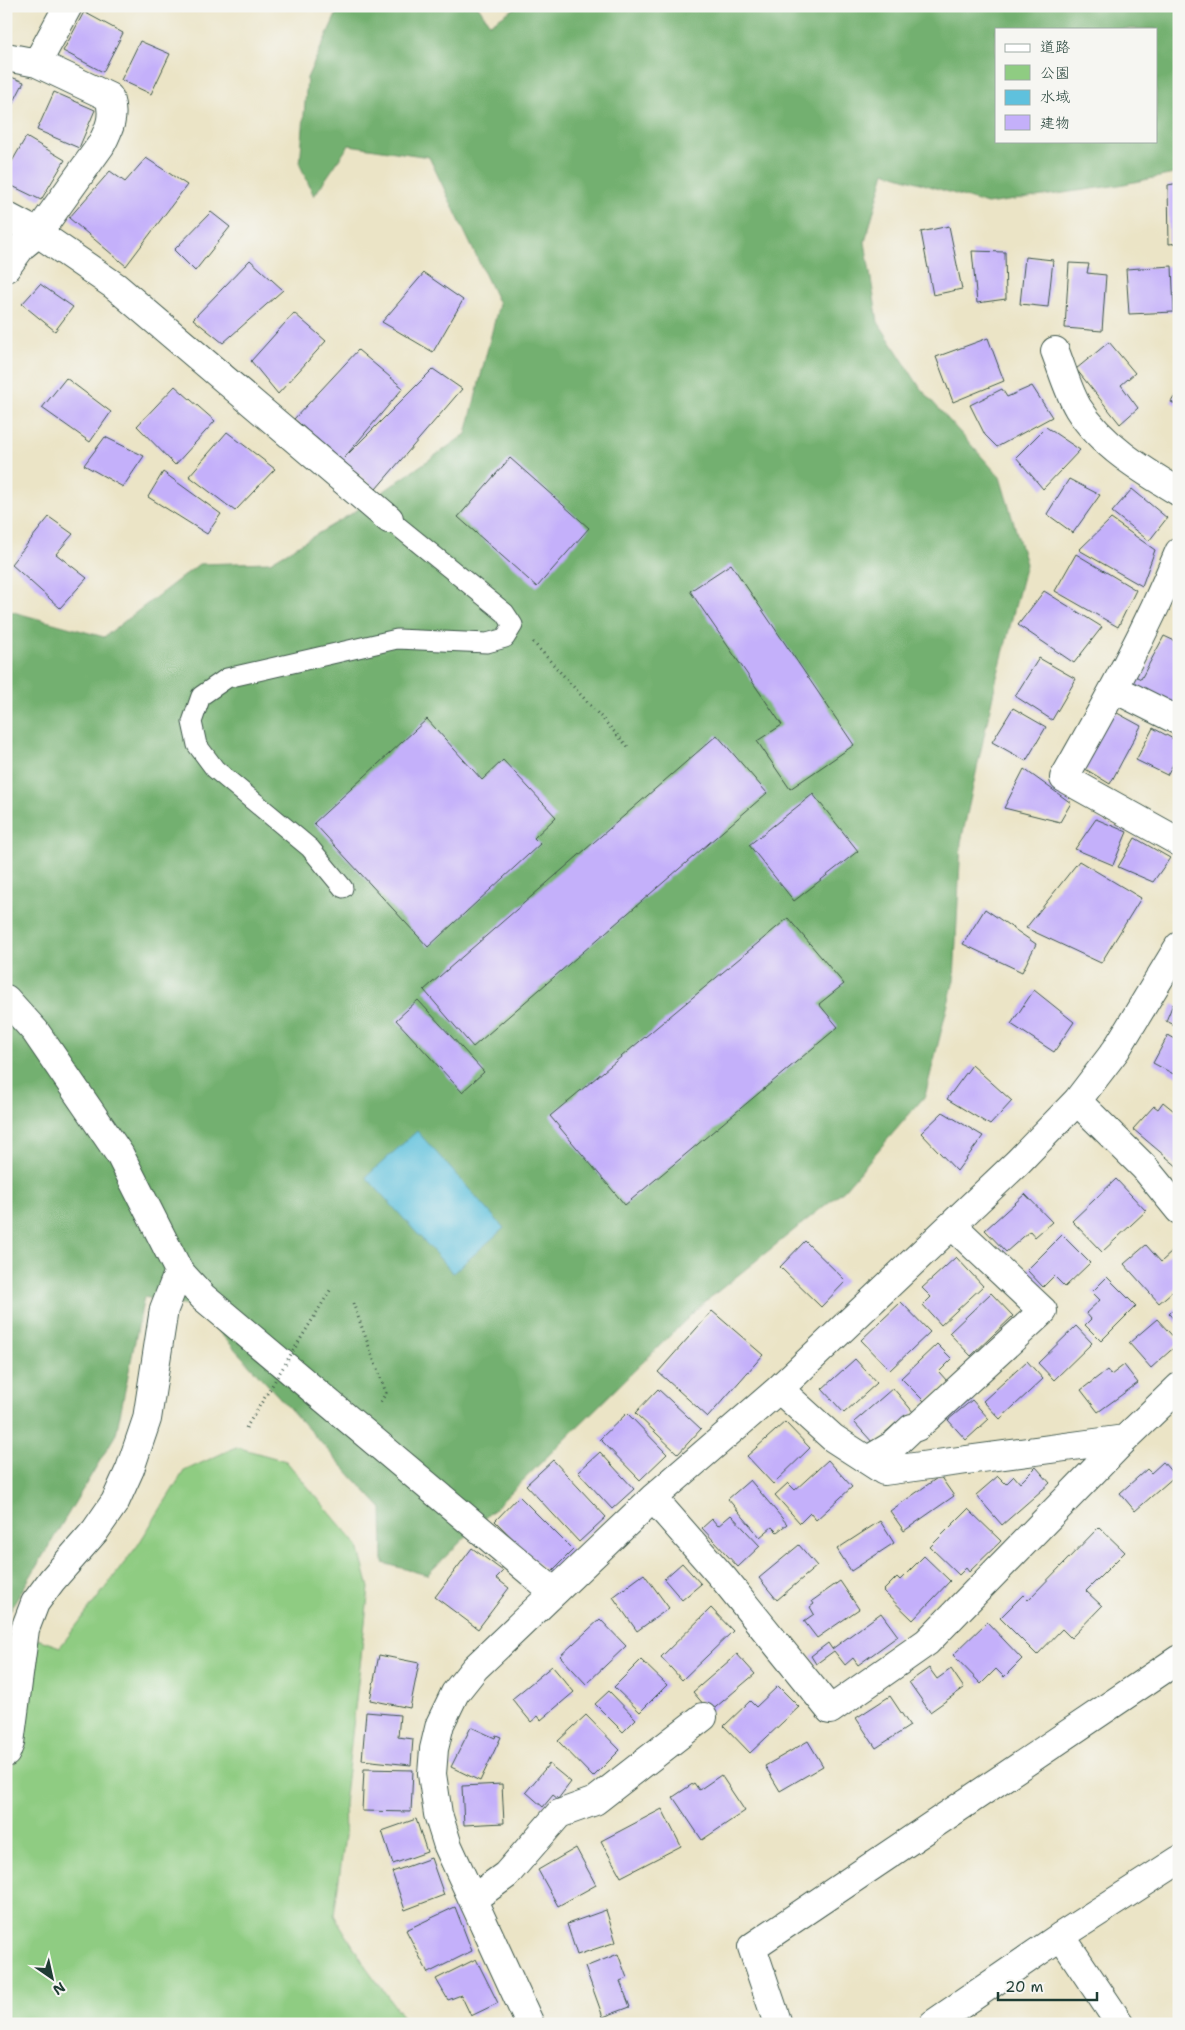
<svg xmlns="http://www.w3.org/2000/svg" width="1185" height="2030" font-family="'Shantell Sans','Klee One',sans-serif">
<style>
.green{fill:#8fcc82;stroke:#57845b}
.forest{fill:#73b070;stroke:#497652;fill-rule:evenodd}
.water{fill:#5fc1dd;stroke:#3f7f88}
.building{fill:#c4b0fa}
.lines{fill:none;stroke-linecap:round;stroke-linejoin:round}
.lane-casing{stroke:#3e564a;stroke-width:21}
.street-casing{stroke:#3e564a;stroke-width:30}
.path{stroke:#3e564a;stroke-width:3;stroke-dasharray:1 4;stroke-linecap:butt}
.lane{stroke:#fff;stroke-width:19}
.street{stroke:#fff;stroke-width:28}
.path-bridge{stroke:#3e564a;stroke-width:3;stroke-dasharray:1 4;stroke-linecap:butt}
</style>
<rect width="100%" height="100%" fill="#f6f6f2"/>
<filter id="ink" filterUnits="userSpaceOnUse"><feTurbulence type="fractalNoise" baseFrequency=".02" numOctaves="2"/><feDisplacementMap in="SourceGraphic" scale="10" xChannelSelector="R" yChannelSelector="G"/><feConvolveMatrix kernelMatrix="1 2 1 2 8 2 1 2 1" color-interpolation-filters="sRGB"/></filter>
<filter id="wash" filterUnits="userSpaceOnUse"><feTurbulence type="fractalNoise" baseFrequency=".0096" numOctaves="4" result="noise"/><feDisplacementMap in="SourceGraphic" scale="20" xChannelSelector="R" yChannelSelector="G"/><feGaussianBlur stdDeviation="1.12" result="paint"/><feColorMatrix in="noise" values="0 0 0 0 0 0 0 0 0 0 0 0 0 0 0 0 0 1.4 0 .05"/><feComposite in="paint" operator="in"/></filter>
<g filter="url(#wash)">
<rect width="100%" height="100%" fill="#ebe4c6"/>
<path class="green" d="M236 1447 286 1461 358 1546 369 1588 344 1804 345 1836 334 1915 366 1967 408 2024H6V1776L25 1746 26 1701 37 1639 60 1647 138 1545 184 1471Z"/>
<path class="forest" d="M340 6H478L490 24 518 6H1179V173L1119 185 987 204 885 172 865 242 878 322 921 389 1000 477 1026 564 996 681 961 842 954 980 925 1096 844 1190 701 1305 427 1575 383 1563 382 1509 197 1308 144 1297 116 1434 11 1609 6 1610V610L104 637 199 564 270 562 351 514 466 434 499 304 429 157 349 145 314 196 300 165 307 78ZM996 29H1156V141H996Z"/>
<path class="water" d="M417 1131 504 1228 453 1273 366 1177Z"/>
<g id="blocks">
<path class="building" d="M84 12 123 33 103 72 63 51Z
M140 41 170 54 151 94 121 80Z
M6 75 24 82 6 117Z
M54 92 95 110 79 148 37 130Z
M26 137 65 160 41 200 6 183V172Z
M146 158 187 185 126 266 69 218 110 171 125 182Z
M1179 183V243L1169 244 1168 185Z
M211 212 230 227 195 271 174 250Z
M949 226 962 289 933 295 921 232Z
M972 251 1005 252 1006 299 977 303Z
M1025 257 1053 260 1048 307 1020 304Z
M250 260 283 290 223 343 193 319Z
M1069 263 1089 264 1087 273 1106 275 1102 331 1065 328Z
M1172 266 1174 312 1129 314 1126 269Z
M424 273 463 300 433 352 382 322Z
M40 284 73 307 55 331 22 304Z
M294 313 326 341 278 394 251 361Z
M988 338 1004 381 953 402 936 357Z
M1109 342 1135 373 1121 385 1138 408 1120 424 1076 369Z
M358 350 403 388 344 458 433 369 462 389 376 489 294 419Z
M66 378 111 412 90 442 42 408Z
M175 386 215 421 175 465 137 426Z
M1032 386 1052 417 997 447 985 435 970 405 1002 389 1007 397Z
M1179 389V406L1171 402Z
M1046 427 1080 450 1043 489 1016 457Z
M227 432 275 469 235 511 189 476Z
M105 437 144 456 123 487 84 465Z
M510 458 589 528 537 587 458 517Z
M163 472 221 514 207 534 148 497Z
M1069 479 1100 495 1073 533 1047 514Z
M1132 489 1167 518 1149 541 1112 512Z
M49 517 73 534 56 554 87 578 60 608 11 564Z
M1111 519 1155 550 1142 586 1079 550Z
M1076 554 1136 590 1118 627 1055 591Z
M731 564 854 745 790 789 757 741 782 725 690 591Z
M1044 591 1102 627 1074 663 1018 625Z
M1164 636 1179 643V710L1127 683 1131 674 1141 679Z
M1039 658 1076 679 1052 720 1015 696Z
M1013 708 1046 727 1026 761 992 742Z
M1108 708 1141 726 1110 784 1077 764Z
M427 719 482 780 503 760 556 817 534 838 540 844 428 947 314 823Z
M1153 728 1179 742V754L1167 775 1136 760Z
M717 735 767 793 473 1047 424 990Z
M1024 769 1071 803 1060 822 1004 808Z
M813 794 858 851 794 901 749 845Z
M1096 819 1127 832 1113 865 1075 849Z
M1135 838 1170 858 1153 882 1118 867Z
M1079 861 1141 898 1101 963 1026 928Z
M985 909 1036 944 1022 972 963 944Z
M788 918 844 984 819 1004 838 1027 625 1205 550 1116Z
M1034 990 1074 1022 1054 1052 1011 1024Z
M418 1000 484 1072 462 1092 396 1020Z
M1173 1004 1179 1007V1027L1166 1021Z
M1168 1035 1179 1041V1077L1153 1063Z
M972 1065 1012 1101 990 1125 947 1099Z
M1163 1102 1179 1115V1168L1133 1129 1154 1106 1158 1109Z
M943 1112 983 1136 957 1171 921 1133Z
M1116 1179 1146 1211 1102 1252 1072 1221Z
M1025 1194 1052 1222 1035 1237 1030 1231 1006 1252 985 1230Z
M1062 1235 1090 1263 1065 1287 1054 1276 1043 1287 1027 1270Z
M805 1241 846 1281 821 1307 780 1267Z
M1146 1245 1161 1262 1173 1251 1179 1257V1286L1159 1303 1124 1264Z
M956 1257 983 1286 941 1325 923 1305 931 1297 922 1288Z
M1107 1277 1136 1306 1101 1341 1085 1325 1091 1319 1086 1313 1100 1300 1092 1292Z
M991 1293 1013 1316 971 1356 949 1333Z
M901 1302 930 1332 890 1370 861 1340Z
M1179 1304V1325L1169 1314Z
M712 1311 763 1355 708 1417 658 1372Z
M1157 1319 1179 1343 1151 1368 1129 1343Z
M1076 1326 1092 1343 1054 1380 1038 1363Z
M937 1344 952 1359 939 1372 947 1381 925 1402 901 1378Z
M855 1359 877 1383 844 1413 822 1389Z
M1027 1361 1043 1379 1000 1419 983 1401Z
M1124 1365 1138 1383 1098 1412 1081 1390 1107 1370 1111 1375Z
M893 1388 914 1413 900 1425 897 1422 873 1443 854 1422Z
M658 1389 701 1429 678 1454 635 1413Z
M972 1400 989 1419 966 1440 948 1420Z
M627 1413 667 1454 640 1480 600 1439Z
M785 1422 810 1448 773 1484 747 1456Z
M600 1452 634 1489 612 1509 578 1472Z
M553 1460 606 1517 579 1542 526 1485Z
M828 1460 852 1487 816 1520 810 1513 800 1523 775 1495 788 1483 795 1490Z
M1163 1462 1175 1476 1135 1511 1120 1493 1147 1469 1151 1473Z
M1036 1467 1050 1483 1002 1525 976 1495 998 1476 1006 1484 1014 1476 1020 1483Z
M940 1476 954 1496 904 1531 890 1511Z
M750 1480 787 1524 777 1532 772 1527 760 1537 728 1499Z
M519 1496 573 1550 549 1574 495 1521Z
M968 1509 1001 1541 969 1572 966 1568 959 1575 930 1547Z
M731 1515 760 1546 738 1567 702 1528 712 1519 718 1526Z
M880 1521 894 1543 851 1571 837 1549Z
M1099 1527 1125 1552 1086 1591 1102 1606 1071 1638 1062 1629 1037 1655 1000 1618 1023 1595 1028 1600Z
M799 1545 817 1566 777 1600 759 1578Z
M472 1548 503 1571 496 1578 509 1588 478 1629 435 1597Z
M924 1556 950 1581 913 1620 883 1591 897 1577 900 1580Z
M682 1563 701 1584 682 1600 664 1579Z
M644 1574 669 1608 637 1631 613 1597Z
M840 1581 859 1609 817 1638 804 1621 814 1614 810 1607 814 1604 812 1601Z
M711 1608 733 1631 682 1680 661 1657Z
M881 1613 898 1636 858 1665 853 1658 845 1665 834 1651 816 1664 811 1656 828 1643 832 1649Z
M600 1619 626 1646 586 1684 560 1656Z
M987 1622 1022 1659 1004 1677 996 1669 981 1684 953 1655Z
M737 1654 755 1674 710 1712 693 1692Z
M379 1655 419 1663 410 1708 370 1700Z
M641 1660 667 1685 640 1712 614 1687Z
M552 1666 574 1692 541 1720 538 1716 531 1722 512 1699Z
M929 1668 937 1679 951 1669 964 1688 930 1712 909 1682Z
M778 1686 799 1707 750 1753 724 1726 750 1701 756 1707Z
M609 1691 636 1719 623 1732 595 1704Z
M890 1696 910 1726 876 1748 856 1718Z
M366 1712 400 1715 398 1737 413 1739 411 1765 362 1760Z
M586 1715 620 1750 593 1777 558 1741Z
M471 1727 495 1738 496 1735 501 1737 480 1781 451 1767Z
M808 1741 823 1766 780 1791 765 1766Z
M549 1764 571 1782 558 1799 553 1795 543 1807 526 1792Z
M364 1769 413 1770 411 1812 362 1811Z
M721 1775 745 1811 702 1840 673 1797 694 1783 699 1790Z
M502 1784 504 1823 464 1825 462 1786Z
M662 1809 681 1846 621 1877 601 1841Z
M416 1819 427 1852 393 1864 382 1831Z
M576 1848 596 1885 558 1906 538 1870Z
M431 1858 444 1895 405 1910 392 1872Z
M455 1907 472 1951 428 1973 406 1930Z
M606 1910 616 1942 577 1955 567 1924Z
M618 1954 627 1978 620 1981 630 2007 603 2017 585 1967Z
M476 1959 498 2003 471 2016 461 1995 448 2000 436 1979Z"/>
</g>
</g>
<g filter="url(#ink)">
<use href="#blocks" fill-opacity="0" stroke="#3e564a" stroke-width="1"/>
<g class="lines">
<defs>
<path id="lane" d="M343 888 310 848 215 769 197 745 192 722 201 696 227 678 397 639 487 643 505 638 513 625 505 613 389 519"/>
<path id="street" d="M6 57 37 63 109 97C115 116 110 128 101 145L38 233 22 246 6 268
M37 63 68 6
M6 216 38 233 115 286 389 519
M1055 351C1062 369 1068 391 1078 408 1101 445 1142 470 1179 492
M1179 552C1147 631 1106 704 1064 778L1179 842
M1115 689 1179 721
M6 999 35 1031 120 1155 179 1271 203 1297 554 1592
M1077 1101 1144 1167 1179 1210
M779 1389 833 1438 884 1471 1125 1439
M868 1460 895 1444 912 1428 917 1427 1043 1311 952 1225
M653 1498 724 1579 830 1710 927 1642 1125 1439 1179 1387
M6 1753 10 1743 25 1629 35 1603 52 1580 95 1531 115 1502 130 1469 147 1419 164 1309 179 1271
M473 1899 506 1875 559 1814 595 1801 703 1717
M1061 1936 1120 2024
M530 2024 448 1846 438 1814 432 1774 434 1749 440 1724 455 1693 475 1668 653 1498 779 1389 1017 1163 1077 1101 1116 1050 1179 946
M778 2024 752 1947 1179 1659
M933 2024 1061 1936 1179 1860"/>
</defs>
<use href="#lane" class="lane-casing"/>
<use href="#street" class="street-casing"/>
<path class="path" d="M533 642 629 748
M353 1303 386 1393 379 1404"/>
<use href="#lane" class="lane"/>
<use href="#street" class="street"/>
<path class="path-bridge" d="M246 1428 331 1289"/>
</g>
</g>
<rect width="1185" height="2030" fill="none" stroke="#f6f6f2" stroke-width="25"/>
<rect x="995" y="28" width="162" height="115" fill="#f6f6f2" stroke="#a0aca6"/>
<rect x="1005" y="44" width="25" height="8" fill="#ffffff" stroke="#a0aca6"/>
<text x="1040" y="52" font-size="15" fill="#1f3d34">道路</text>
<rect x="1005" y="65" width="25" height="15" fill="#8fcc82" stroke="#a0aca6"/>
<text x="1040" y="78" font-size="15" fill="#1f3d34">公園</text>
<rect x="1005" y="90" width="25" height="15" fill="#5fc1dd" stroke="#a0aca6"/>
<text x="1040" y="102" font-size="15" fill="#1f3d34">水域</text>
<rect x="1005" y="115" width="25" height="15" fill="#c4b0fa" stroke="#a0aca6"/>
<text x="1040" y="128" font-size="15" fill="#1f3d34">建物</text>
<g transform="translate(52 1978) rotate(146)" stroke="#f6f6f2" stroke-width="4" paint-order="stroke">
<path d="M0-4L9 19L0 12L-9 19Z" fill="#1f3d34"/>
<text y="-8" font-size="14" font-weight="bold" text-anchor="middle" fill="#1f3d34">N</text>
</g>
<path d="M998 1992v8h99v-8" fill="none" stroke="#1f3d34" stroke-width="2.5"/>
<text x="1005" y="1992" font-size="15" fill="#1f3d34" stroke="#f6f6f2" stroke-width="4" paint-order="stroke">20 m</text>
</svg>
